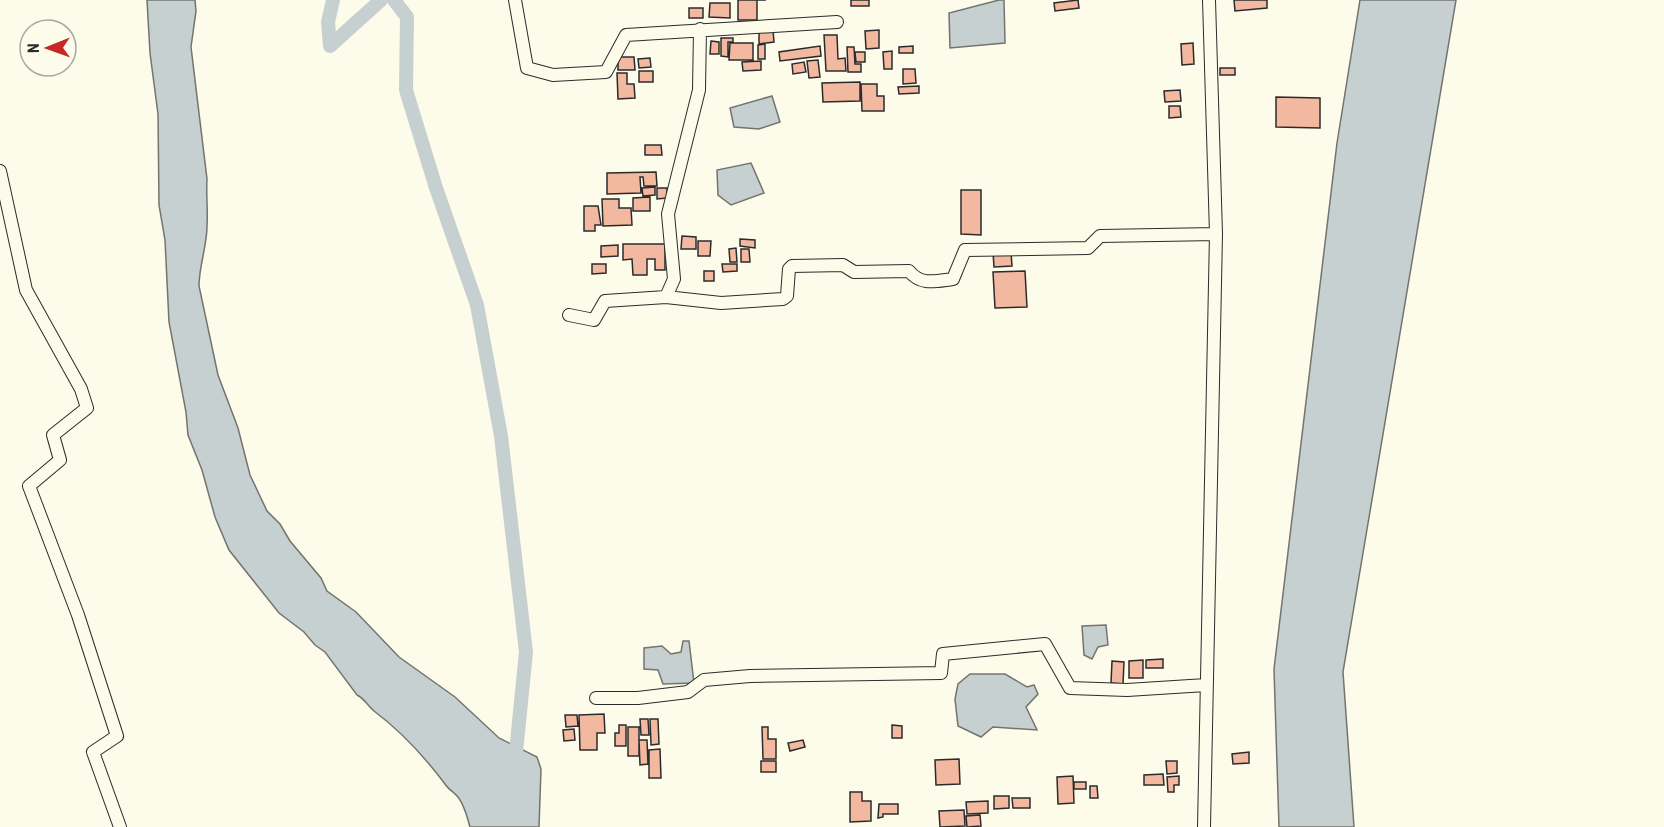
<svg xmlns="http://www.w3.org/2000/svg" width="1664" height="827" font-family="'Roboto Condensed',sans-serif">
<style>
.water{fill:#c7d0d0;stroke:#74746e;stroke-width:1.5}
.lines{fill:none;stroke-linecap:round;stroke-linejoin:round}
.canal{stroke:#c7d0d0;stroke-width:14}
.building{fill:#f2b8a0;stroke:#2b2b2b;stroke-width:1.5}
.street-casing{stroke:#2b2b2b;stroke-width:14}
.street{stroke:#fdfbea;stroke-width:12}
</style>
<rect width="100%" height="100%" fill="#fdfbea"/>
<path class="water" d="M147 0H195L196 11 191 47 207 179C206 195 208 210 207 226 207 246 199 266 199 286L218 375 238 428 250 475 267 511 280 524 290 541 321 578 327 591 356 612 399 657 455 697 499 738 537 757 541 769 539 827H470C467 817 465 806 458 797 454 792 448 789 445 784 424 756 402 732 374 711 368 706 365 699 357 695L325 652 315 645 304 632 279 613 229 550 215 517 202 470 188 435 186 412 169 322 165 240 159 205 158 114 150 53Z
M999 0H1004L1005 43 950 48 949 13Z
M1360 0H1456L1343 672 1354 827H1279L1274 669 1337 143Z
M772 96 780 122 759 129 734 127 730 108Z
M751 163 764 193 731 205 718 195 717 170Z
M1106 625 1108 645 1098 647 1092 659 1084 655 1082 626Z
M683 641H689L694 683 663 684 658 670 644 669V648L662 646 671 654 681 652Z
M970 674H1005L1027 687 1034 685 1038 694 1026 707 1037 730 993 727 981 737 958 726 955 699 958 684Z"/>
<g class="lines">
<path class="canal" d="M333 0 328 22 330 46 381 0
M394 0 407 17 406 90 436 188 477 305 501 436 526 652 515 762"/>
</g>
<path class="building" d="M738 0H766H757V20H738Z
M851 0H869V6H851Z
M1078 0 1079 8 1055 11 1054 3Z
M1234 0H1267V8L1235 11Z
M710 3H730V18L709 17Z
M689 8H703V18H689Z
M759 30H773L774 42 759 44Z
M879 30V48L866 49 865 31Z
M824 35H837L838 59 845 58 846 71H826Z
M721 38H733V42H728V57L721 56Z
M711 41 719 42V54H710Z
M730 43H753V60H729Z
M1193 43 1194 64 1182 65 1181 44Z
M765 44V59H758V45Z
M820 46 821 56 780 61 779 52Z
M913 46V53H899V47Z
M847 47H854L855 64H861V72H848Z
M892 51V69H884L883 52Z
M855 52H865V62H856Z
M618 57H634L635 70H618Z
M650 58 651 67 639 68 638 59Z
M818 60 820 77 809 78 807 61Z
M761 61V70L743 71 742 62Z
M804 62 806 72 793 74 792 64Z
M1220 68H1235V75H1220Z
M903 69H915L916 83 903 84Z
M639 71H653V82H639Z
M617 73H627V84H634L635 98 618 99Z
M860 82V101L823 102 822 83Z
M861 84H877V96H884V111H862Z
M919 86V93L899 94 898 87Z
M1180 90 1181 101 1165 102 1164 91Z
M1276 97 1320 98V128L1276 127Z
M1169 106H1180L1181 117 1169 118Z
M645 145H661L662 155H645Z
M656 172 657 186H644L643 177H640L641 193 607 194V173Z
M655 187V195L643 196 642 188Z
M657 188H667V198L657 199Z
M961 190H981V235L961 234Z
M650 197V211H633V198Z
M602 199H619V208H631L632 225 603 226Z
M584 206H598L601 225H595V231H584Z
M682 236 696 237V249H681Z
M740 239 755 240V248L740 246Z
M698 241H711L710 256H698Z
M623 244H665V270H655V259H647V275H633L632 259 623 260Z
M618 245V256L601 257V246Z
M736 248 737 262H730L729 249Z
M741 249H749L750 262H741Z
M993 252H1011L1012 266 994 267Z
M592 264H606V273L592 274Z
M722 264H737V271L723 272Z
M704 271H714V281H704Z
M1025 271 1027 307 995 308 993 272Z
M1163 659V668H1146V660Z
M1143 660V678H1129V661Z
M1112 661 1124 662 1123 684 1111 683Z
M604 714 605 733H597V750H580L579 715Z
M565 715H577L578 726 566 727Z
M640 719H648L649 735H641Z
M650 719H658L659 744 651 745Z
M619 725H626V746H615V733H619Z
M892 725 902 726V738H892Z
M628 727H639V756H628Z
M762 727H768V739H776V759H763Z
M574 729 575 740 564 741 563 730Z
M639 740H647L648 764 640 765Z
M803 740 805 747 790 751 788 743Z
M660 749 661 778H649V750Z
M1249 752V763L1233 764 1232 754Z
M959 759 960 784 936 785 935 760Z
M761 761H776V772H761Z
M1166 761H1177V773L1167 774Z
M1163 774 1164 785H1144V775Z
M1073 776 1074 803 1058 804 1057 777Z
M1179 776V785H1174V792H1168L1167 777Z
M1074 782H1086V789H1074Z
M1090 786H1097L1098 798H1090Z
M850 792H862V801H871V821L850 822Z
M994 796H1009V808L994 809Z
M1012 798H1030V808H1013Z
M988 801V813L967 814 966 802Z
M879 804H898V814H883V817L878 818Z
M964 810 965 826 940 827 939 811Z
M980 815 981 826 967 827 966 816Z"/>
<g class="lines">
<defs>
<path id="street" d="M515 0 527 68 553 75 606 72 626 35 837 22
M0 171 26 290 81 389 87 408 53 435 60 460 29 486 78 615 117 736 93 752 120 827
M666 297 674 279 668 214 699 90 700 29
M569 315 594 320 605 301 666 297 721 303 783 299 787 296 789 269 792 266 843 265 854 272 909 271C921 286 936 281 953 279L965 250 1088 248 1100 236 1216 234
M596 698H638L688 692 704 680 750 676 941 673 943 654 1045 644 1070 688 1127 690 1206 685
M1204 827 1216 234 1209 0"/>
</defs>
<use href="#street" class="street-casing"/>
<use href="#street" class="street"/>
</g>
<g transform="translate(48 48) rotate(269)"><circle r="28" fill="#fdfbea" stroke="#a9a89e" stroke-width="1.5"/>
<path d="M0-4.5L10 22L0 15L-10 22Z" fill="#c62828"/>
<text y="-9" font-size="16" font-weight="bold" text-anchor="middle" fill="#2b2b2b">N</text>
</g>
</svg>
